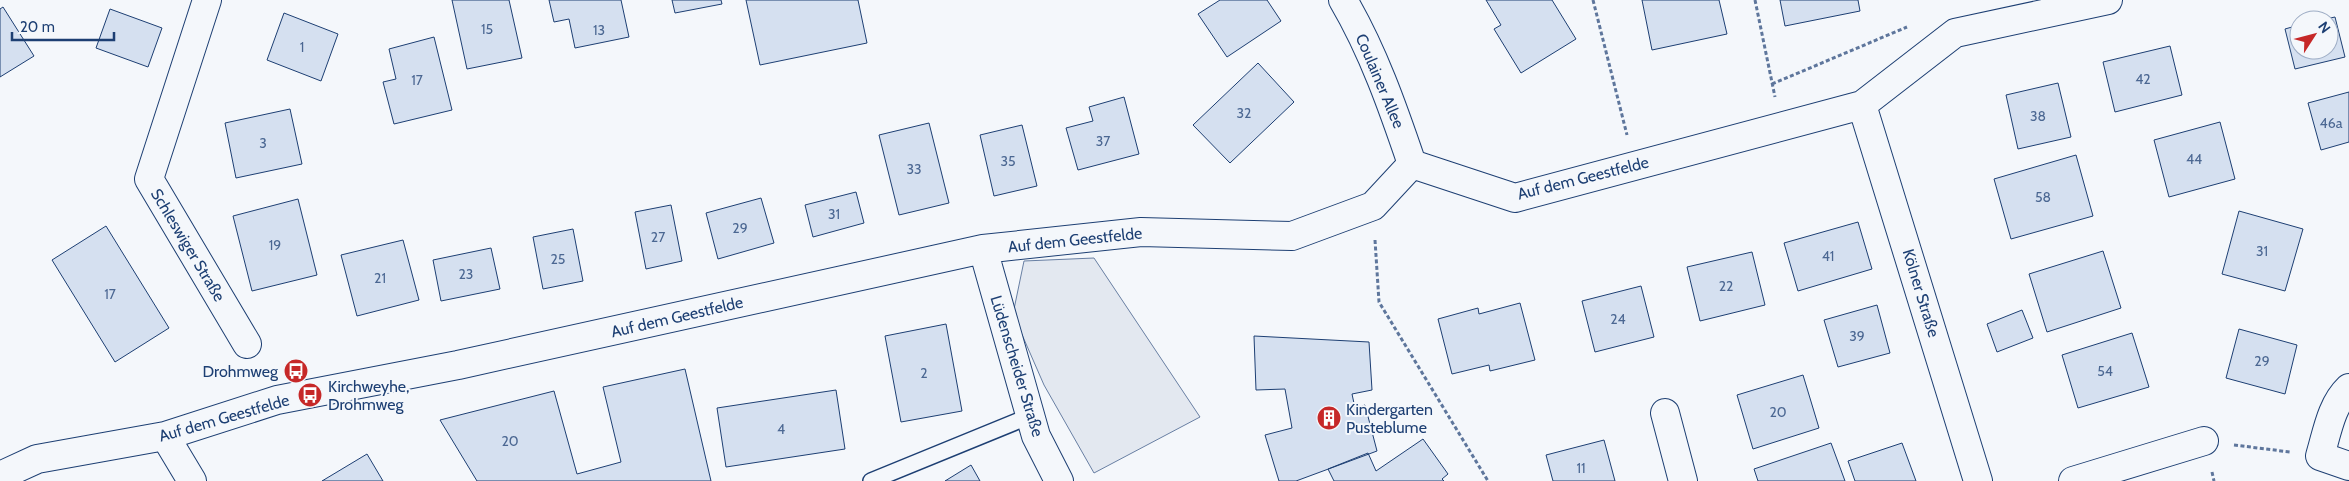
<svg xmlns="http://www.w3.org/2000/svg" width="2349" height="481" font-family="Cabin,sans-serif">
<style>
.parking{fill:#e3e8f0;stroke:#687fa3}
.building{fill:#d5e0f0;stroke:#1d3f73}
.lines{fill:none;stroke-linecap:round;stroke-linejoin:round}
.service-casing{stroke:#1d3f73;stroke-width:18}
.minor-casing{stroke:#1d3f73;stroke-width:30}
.path{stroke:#5e769c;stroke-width:3;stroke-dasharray:4 2.5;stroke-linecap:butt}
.service{stroke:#f4f7fb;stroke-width:15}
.minor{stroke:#f4f7fb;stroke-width:28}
.labels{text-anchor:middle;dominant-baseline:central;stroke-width:4;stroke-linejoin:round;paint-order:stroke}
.number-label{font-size:14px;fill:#4b6792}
.street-label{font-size:16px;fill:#1d3f73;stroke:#f4f7fb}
.poi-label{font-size:16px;fill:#1d3f73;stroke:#f4f7fb;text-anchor:start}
</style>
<rect width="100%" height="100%" fill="#f4f7fb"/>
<path class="parking" d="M1094 258 1200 417 1094 473 1044 385 1013 314 1024 261Z"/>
<path class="building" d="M452 0H509L522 58 467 69Z
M549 0H621L629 37 575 48 569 19 554 22Z
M672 0H721L722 4 675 13Z
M746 0H858L867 43 760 65Z
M1220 0H1267L1281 21 1227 57 1198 14Z
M1486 0H1552L1576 39 1521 73 1494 29 1501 25Z
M1642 0H1719L1727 34 1652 50Z
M1780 0H1858L1860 11 1785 26Z
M3 7 34 56 0 77V9Z
M110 9 162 28 148 67 96 48Z
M284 13 338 34 321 81 267 60Z
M2335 17 2345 57 2295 69 2285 29 2299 25V50H2329V20H2321Z
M434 37 452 110 394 124 383 82 396 79 389 49Z
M2170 46 2182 95 2115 112 2103 62Z
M1258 63 1294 102 1230 163 1193 125Z
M2058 83 2071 137 2018 149 2006 95Z
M2349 92V142L2321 150 2308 103Z
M1124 97 1139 154 1078 170 1066 128 1093 121 1089 107Z
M290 109 302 164 236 178 225 123Z
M2220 122 2235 179 2169 197 2154 140Z
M929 123 949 203 899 215 879 135Z
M1022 125 1037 186 994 196 980 135Z
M2076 155 2093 216 2011 239 1994 179Z
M856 192 864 223 813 237 805 205Z
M761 198 774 243 718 259 706 213Z
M298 199 317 275 252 291 233 216Z
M671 205 682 261 646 269 635 212Z
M2239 211 2303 229 2285 291 2222 274Z
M1858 222 1872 269 1798 291 1784 243Z
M106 226 169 328 115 362 52 260Z
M573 229 583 281 543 289 533 237Z
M403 240 419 300 357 316 341 255Z
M491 248 500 289 441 301 433 260Z
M2103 251 2121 308 2047 332 2029 274Z
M1752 252 1765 305 1700 321 1687 267Z
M1641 286 1654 337 1595 352 1582 301Z
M1520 303 1535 360 1490 371 1489 365 1452 374 1438 319 1478 308 1479 314Z
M1877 305 1890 353 1838 367 1824 320Z
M2022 310 2033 338 1997 352 1987 324Z
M946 324 962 411 901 422 885 336Z
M2239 329 2297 345 2285 394 2226 378Z
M2132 333 2149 387 2078 408 2062 355Z
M1254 336 1369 342 1372 390 1352 394 1355 408 1365 405 1377 451 1296 481H1279L1265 435 1292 428 1285 389 1256 390Z
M685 369 711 481H477L440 420 554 391 577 474 621 462 603 387Z
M1803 375 1819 428 1753 449 1737 395Z
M836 390 845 449 726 467 717 408Z
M1423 439 1448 474 1442 479 1444 481H1334L1328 469 1368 453 1376 471Z
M1604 440 1615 481H1553L1546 455Z
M1831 443 1845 481H1758L1754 469Z
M1902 443 1916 481H1855L1848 461Z
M367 454 383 481H322Z
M971 465 980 481H945Z"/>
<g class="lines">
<defs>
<path id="service" d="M871 481 1030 416"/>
<path id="minor" d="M207 0 149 179 247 344
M1343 0C1373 51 1393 108 1412 164
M1862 105 1978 481
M1412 164 1515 198 1862 105 1955 33 2108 0
M983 249 1036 436 1059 481
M2349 388C2331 405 2327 433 2320 456L2349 466
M1665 413 1683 481
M165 436 192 481
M0 476 37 459 165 436 277 400 458 365 983 249 1141 232 1292 236 1373 206 1412 164
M2073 481 2204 441"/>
</defs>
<use href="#service" class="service-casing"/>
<use href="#minor" class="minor-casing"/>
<path class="path" d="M1593 0 1627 135
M1755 0 1775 97
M1772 84 1907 27
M1375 240 1379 302 1488 481
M2234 445 2290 452
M2212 472 2214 481"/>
<use href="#service" class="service"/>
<use href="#minor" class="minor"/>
</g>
<defs>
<symbol id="bus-disc" viewBox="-11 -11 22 22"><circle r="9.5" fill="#c62828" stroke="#f4f7fb"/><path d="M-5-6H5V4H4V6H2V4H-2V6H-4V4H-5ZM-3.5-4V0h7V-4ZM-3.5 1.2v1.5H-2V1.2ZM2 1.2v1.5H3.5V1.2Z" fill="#fff"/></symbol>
<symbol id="building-disc" viewBox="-11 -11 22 22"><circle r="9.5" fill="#c62828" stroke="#f4f7fb"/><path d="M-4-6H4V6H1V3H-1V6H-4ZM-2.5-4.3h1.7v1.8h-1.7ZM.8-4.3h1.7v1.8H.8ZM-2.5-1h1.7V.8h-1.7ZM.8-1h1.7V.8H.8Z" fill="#fff"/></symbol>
</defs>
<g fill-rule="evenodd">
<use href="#bus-disc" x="282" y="357" width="28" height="28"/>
<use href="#bus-disc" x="296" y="381" width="28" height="28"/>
<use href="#building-disc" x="1315" y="404" width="28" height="28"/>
</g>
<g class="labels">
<g class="number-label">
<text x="487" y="29">15</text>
<text x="599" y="30">13</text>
<text x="302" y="47">1</text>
<text x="2143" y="79">42</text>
<text x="417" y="80">17</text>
<text x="1244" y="113">32</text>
<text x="2038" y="116">38</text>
<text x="2331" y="123">46a</text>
<text x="1103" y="141">37</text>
<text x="263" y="143">3</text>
<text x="2194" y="159">44</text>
<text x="1008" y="161">35</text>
<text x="914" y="169">33</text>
<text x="2043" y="197">58</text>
<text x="834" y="214">31</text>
<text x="740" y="228">29</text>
<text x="658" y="237">27</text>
<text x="275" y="245">19</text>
<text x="2262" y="251">31</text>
<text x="1828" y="256">41</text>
<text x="558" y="259">25</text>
<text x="466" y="274">23</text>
<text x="380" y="278">21</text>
<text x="1726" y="286">22</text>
<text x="110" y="294">17</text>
<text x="1618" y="319">24</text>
<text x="1857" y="336">39</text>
<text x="2262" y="361">29</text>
<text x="2105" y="371">54</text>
<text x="924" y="373">2</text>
<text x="1778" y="412">20</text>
<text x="781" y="429">4</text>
<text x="510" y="441">20</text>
<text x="1581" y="468">11</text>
</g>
<g class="street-label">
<text transform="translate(1380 81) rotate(67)">Coulainer Allee</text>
<text transform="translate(1583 178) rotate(-14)">Auf dem Geestfelde</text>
<text transform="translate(1075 240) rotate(-6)">Auf dem Geestfelde</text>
<text transform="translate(188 245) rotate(59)">Schleswiger Straße</text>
<text transform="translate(1921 293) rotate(73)">Kölner Straße</text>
<text transform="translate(677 317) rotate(-13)">Auf dem Geestfelde</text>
<text transform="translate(1017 366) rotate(73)">Lüdenscheider Straße</text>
<text transform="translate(224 418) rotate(-16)">Auf dem Geestfelde</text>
</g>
<g class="poi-label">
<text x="278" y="371" text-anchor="end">Drohmweg</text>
<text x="328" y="386">Kirchweyhe,<tspan x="328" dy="18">Drohmweg</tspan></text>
<text x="1346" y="409">Kindergarten<tspan x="1346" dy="18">Pusteblume</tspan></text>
</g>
</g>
<g transform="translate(2314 35) rotate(54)"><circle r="24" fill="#f4f7fb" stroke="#9eadc5"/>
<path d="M0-4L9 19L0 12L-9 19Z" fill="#c62828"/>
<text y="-8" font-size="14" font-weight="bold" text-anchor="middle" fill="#1d3f73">N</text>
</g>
<path d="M12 32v8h102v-8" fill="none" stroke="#1d3f73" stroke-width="2.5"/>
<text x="20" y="32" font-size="15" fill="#1d3f73" stroke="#f4f7fb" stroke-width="4" paint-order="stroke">20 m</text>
</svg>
